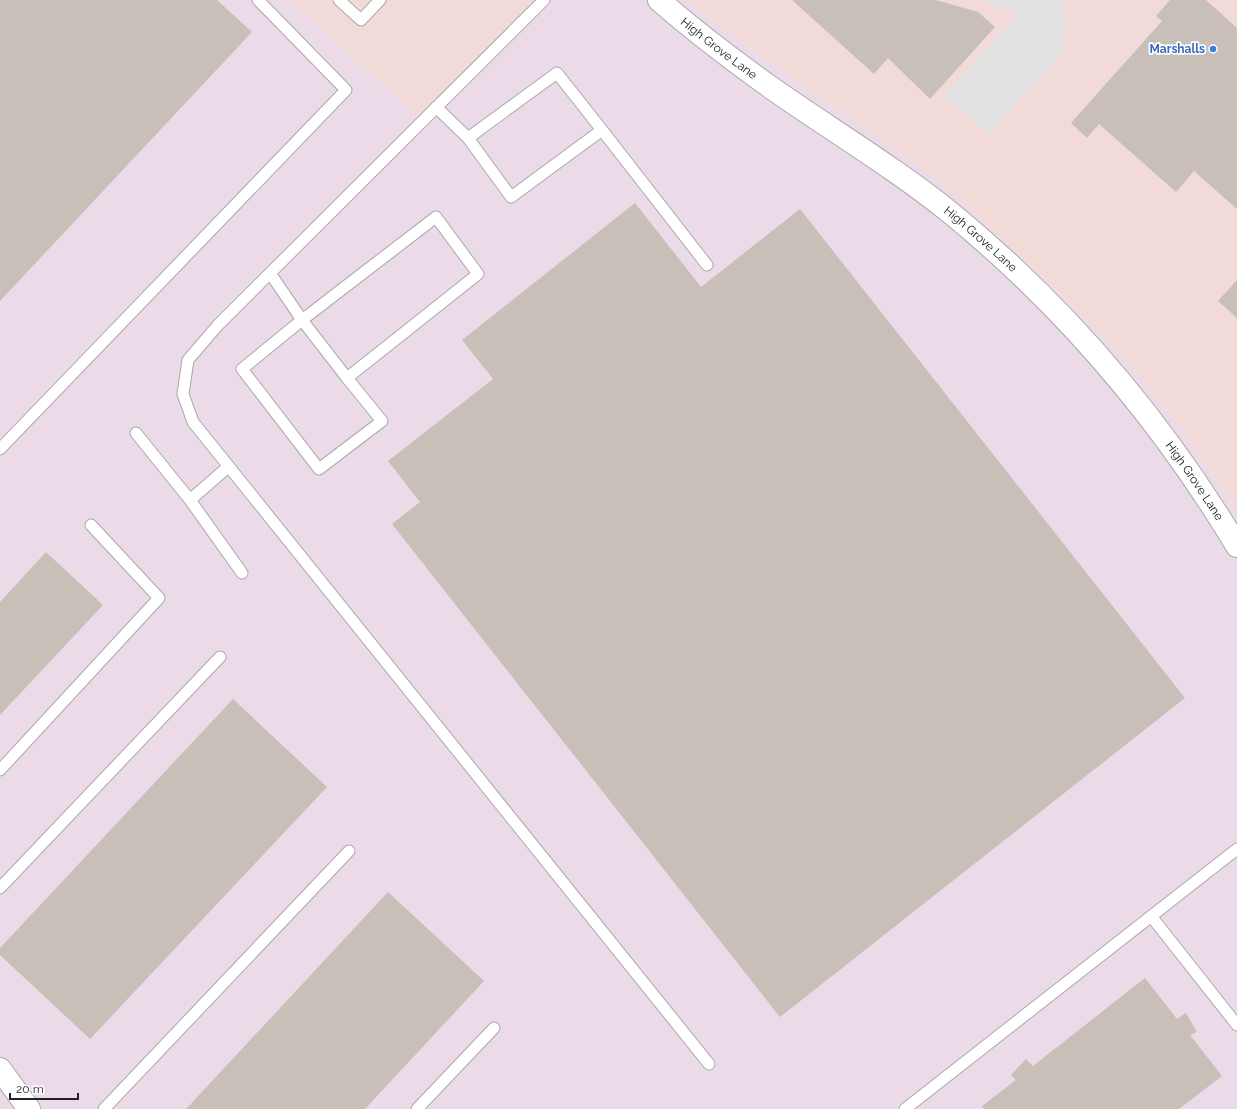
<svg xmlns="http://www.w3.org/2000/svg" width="1237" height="1109" font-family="Raleway,sans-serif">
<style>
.commercial{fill:#f2dad9}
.industrial{fill:#ebdbe8}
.parking{fill:#e2e2e2}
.building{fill:#c7bfb8}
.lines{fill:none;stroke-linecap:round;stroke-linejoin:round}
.lane-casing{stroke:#a9a9a9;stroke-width:13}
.street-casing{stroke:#a9a9a9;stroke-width:24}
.lane{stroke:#fff;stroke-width:11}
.street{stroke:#fff;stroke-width:22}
.shop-dot{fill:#3f7fe0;stroke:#fff;stroke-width:1.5}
.labels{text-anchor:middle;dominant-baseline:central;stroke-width:3.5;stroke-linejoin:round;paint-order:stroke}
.street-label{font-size:12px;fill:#222;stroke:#fff}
.shop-label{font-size:12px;font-weight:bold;fill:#366cbe;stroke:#fff;text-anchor:end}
</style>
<rect width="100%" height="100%" fill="#f2efe9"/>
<path class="commercial" d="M290 0H548L426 125Z
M686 0H1237V511L1176 421 1112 344 941 182 755 52Z"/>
<path class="industrial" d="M0 0H290L426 125 545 0H686L755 52 941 182 1112 344 1176 421 1237 511V1109H0Z"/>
<path class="parking" d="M978 0H1063L1065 8 1064 44 1061 54 1051 66 988 134 944 95 1017 15 1009 9Z"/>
<path class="building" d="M0 0H217L252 32 0 301Z
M792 0H936L978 12 995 27 930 99 888 58 874 74Z
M1170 0H1206L1237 28V209L1194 171 1176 192 1099 124 1087 138 1071 123 1162 21 1156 16Z
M635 203 701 287 800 209 1185 698 780 1017 392 524 420 502 388 461 493 379 462 340Z
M1237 280V318L1218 301Z
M46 552 103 605 0 715V602Z
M233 699 327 787 90 1039 0 955V948Z
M388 892 484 981 365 1109H186Z
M1145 978 1177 1019 1186 1013 1197 1032 1190 1035 1222 1076 1179 1109H984L982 1106 1016 1080 1011 1075 1026 1059 1033 1066Z"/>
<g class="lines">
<defs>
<path id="lane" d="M339 0 361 20 380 0
M544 0 218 325 188 360 183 394 193 422 709 1064
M436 107 468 138 557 73 602 130 511 197 468 138
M602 130 707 265
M270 273 302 320 436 217 478 274 347 378 382 421 319 469 242 369 302 320 347 378
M136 433 190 500 242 573
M0 449 346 90 258 0
M190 500 228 467
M0 770 159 598 91 525
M0 888 220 657
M1151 916 1237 1025
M104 1109 349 851
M417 1109 494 1028
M905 1109 1237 849"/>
<g id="street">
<path id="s1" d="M659 0C695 32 734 61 773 89 833 131 895 168 952 214 1065 307 1161 420 1237 546"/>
<path d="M0 1069 29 1109"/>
</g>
</defs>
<use href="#lane" class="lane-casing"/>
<use href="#street" class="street-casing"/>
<use href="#lane" class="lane"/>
<use href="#street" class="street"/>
</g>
<circle class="shop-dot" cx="1213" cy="49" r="4"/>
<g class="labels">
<g class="street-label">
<text stroke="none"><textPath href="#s1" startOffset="77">High Grove Lane</textPath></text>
<text stroke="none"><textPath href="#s1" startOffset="401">High Grove Lane</textPath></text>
<text stroke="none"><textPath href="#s1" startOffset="725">High Grove Lane</textPath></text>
</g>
<g class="shop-label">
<text x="1205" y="49">Marshalls</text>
</g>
</g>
<path d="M10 1093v6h68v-6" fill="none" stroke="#222222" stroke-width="2"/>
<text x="16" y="1093" font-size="12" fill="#222222" stroke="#ffffff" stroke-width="3" paint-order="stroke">20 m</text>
</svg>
